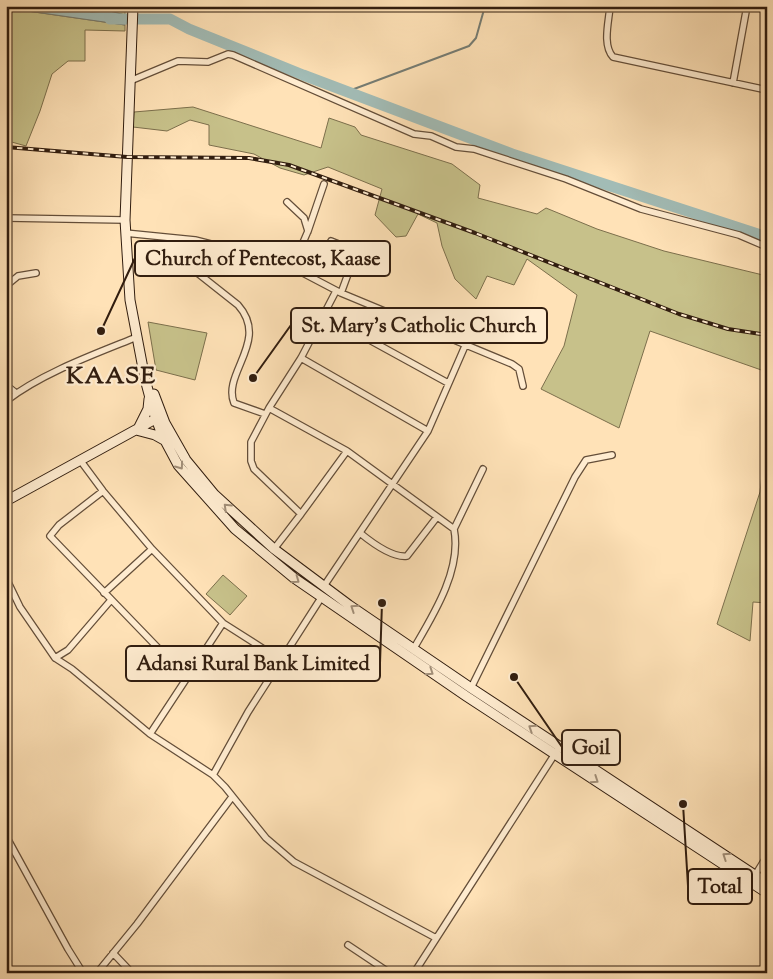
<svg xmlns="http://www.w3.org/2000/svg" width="773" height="979" font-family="'Sorts Mill Goudy',serif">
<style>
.green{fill:#c7c18a;stroke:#7c6f4c}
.water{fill:#a2bcb6;stroke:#757c73}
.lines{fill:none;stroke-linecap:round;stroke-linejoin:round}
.stream{stroke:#757c73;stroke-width:2}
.river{stroke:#a2bcb6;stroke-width:11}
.street-casing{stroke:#644e39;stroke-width:8}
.secondary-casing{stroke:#311d0f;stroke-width:11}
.street{stroke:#ffecd0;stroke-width:5.5}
.secondary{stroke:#ffecd0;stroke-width:9}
.rail-casing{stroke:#311d0f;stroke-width:4}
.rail{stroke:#ffecd0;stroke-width:2;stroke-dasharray:5.5;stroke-linecap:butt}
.oneway{stroke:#a28f79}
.labels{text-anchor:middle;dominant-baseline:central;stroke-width:4.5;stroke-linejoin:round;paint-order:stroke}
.district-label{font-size:24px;font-weight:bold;letter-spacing:1px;fill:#311d0f;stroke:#ffecd0}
.leader{fill:none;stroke:#311d0f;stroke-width:2}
.callout-dot{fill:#311d0f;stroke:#ffecd0;stroke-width:2}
.callout{fill:#ffecd0;stroke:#311d0f;stroke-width:2}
.callout-label{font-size:20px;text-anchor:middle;font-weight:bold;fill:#311d0f}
</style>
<rect width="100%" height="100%" fill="#ffe2b7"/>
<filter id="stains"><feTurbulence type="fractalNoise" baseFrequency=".004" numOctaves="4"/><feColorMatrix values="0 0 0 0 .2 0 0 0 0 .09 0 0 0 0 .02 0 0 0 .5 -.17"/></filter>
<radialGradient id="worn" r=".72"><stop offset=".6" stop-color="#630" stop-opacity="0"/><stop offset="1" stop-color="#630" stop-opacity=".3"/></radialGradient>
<path class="green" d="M73 6H125V15L110 11 91 12Z
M6 8 125 25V31L85 30V61H68L52 74 40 111 26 146 8 141 6 146Z
M193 107 321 148 329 118 355 127 361 135 452 164 480 185 478 198 537 214 546 208 597 229 664 251 767 276V372L650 331 619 428 541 389 564 346 577 295 527 259 514 285 487 276 476 299 455 279 442 246 437 223 418 214 406 236 396 237 375 215 382 189 328 167 304 175 280 168 254 154 209 145V125L190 120 167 131 133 127 134 112Z
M148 322 207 333 195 380 156 370Z
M767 429V603L753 602 750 641 717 624 760 492Z
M223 575 247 596 230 615 206 594Z"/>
<path class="water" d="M6 6H73L91 12 110 11 125 15V25L7 8Z"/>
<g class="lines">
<path class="stream" d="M346 92 469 46 476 38 485 6"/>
<path class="river" d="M110 19H170L189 29 303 75 512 154 767 237"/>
<defs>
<path id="street" d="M610 6C609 21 602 45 613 57L767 90
M762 6 767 8
M130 81 178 61 208 62 228 54 233 55 414 134 431 136 456 147 474 149 566 179 641 209 739 235 767 247
M733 83 747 6
M287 202 304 218 308 231
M6 218 125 220
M125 233 195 240 263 257 301 272 341 293 512 364 519 369 523 386
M195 240 193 265 195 271 238 305C270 341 222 373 234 403L265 414
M331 241 351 249 355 255 341 293
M292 268 308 231 324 184
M6 286 18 276 36 273
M324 315 448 383
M364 337 379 309
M301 358 428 431
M6 385 16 393
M6 401C42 373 95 354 137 337
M269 408 347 451 454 529C462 569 434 614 414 648
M80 460 103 491 152 549 104 593
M103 491 59 525 50 536 187 678
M301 514 347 451
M454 529 483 469
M360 533C371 542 392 558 407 556L437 517
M152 549 223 623 281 660
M274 549 301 514 254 469 251 461V442L269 408 301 358 336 291
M6 578 20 607 55 658
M324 586 428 431 465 346
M321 598 248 712 213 775 225 787 266 838 294 862 436 938
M111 600 68 650 55 658 72 669 150 734 213 775
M471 688 575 477 586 460 612 455
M150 734 223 623
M6 836 68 949 83 973
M754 877 767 856
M348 945 390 973
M113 953 132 973
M97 973 137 924 232 797
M414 973 560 746"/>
<path id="secondary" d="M133 6 125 220 130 300 145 379 154 413 162 435 178 465 235 529 294 578 466 696 767 893
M154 394 165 423 186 460 214 494 274 549 349 605 471 688 767 883
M138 429 148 409 149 399
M136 430 155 435 164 440
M6 501 159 417"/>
</defs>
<use href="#street" class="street-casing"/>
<use href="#secondary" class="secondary-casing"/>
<use href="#street" class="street"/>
<use href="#secondary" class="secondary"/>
<defs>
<path id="rail" d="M6 147 127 157 249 158 289 165 475 233 679 314 728 329 767 335"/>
</defs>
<use href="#rail" class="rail-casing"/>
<use href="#rail" class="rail"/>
</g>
<defs><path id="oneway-chevron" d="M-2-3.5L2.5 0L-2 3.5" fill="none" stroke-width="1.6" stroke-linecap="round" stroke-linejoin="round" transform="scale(1.25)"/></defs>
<g class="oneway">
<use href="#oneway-chevron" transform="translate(180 466) rotate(54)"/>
<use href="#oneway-chevron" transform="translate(227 507) rotate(-136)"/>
<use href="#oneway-chevron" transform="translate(296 580) rotate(36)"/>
<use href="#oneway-chevron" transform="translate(354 608) rotate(-146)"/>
<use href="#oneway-chevron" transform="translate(430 672) rotate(34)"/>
<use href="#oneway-chevron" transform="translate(532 728) rotate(-147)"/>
<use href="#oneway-chevron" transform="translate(595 780) rotate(34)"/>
<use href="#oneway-chevron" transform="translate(726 856) rotate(-146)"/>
</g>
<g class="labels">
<g class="district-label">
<text x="111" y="377">KAASE</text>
</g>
</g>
<path class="leader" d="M101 331L135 258M253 378L291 325M382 603L380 663M514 677L562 747M683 804L688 886"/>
<g class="callout-dot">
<circle cx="101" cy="331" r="5"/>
<circle cx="253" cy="378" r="5"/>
<circle cx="382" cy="603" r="5"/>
<circle cx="514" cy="677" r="5"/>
<circle cx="683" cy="804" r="5"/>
</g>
<g class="callout">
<rect x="135" y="241" width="255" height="35" rx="5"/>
<rect x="291" y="308" width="256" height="35" rx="5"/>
<rect x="126" y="646" width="254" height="35" rx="5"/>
<rect x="562" y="730" width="58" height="35" rx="5"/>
<rect x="688" y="869" width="64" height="35" rx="5"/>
</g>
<g class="callout-label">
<text x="263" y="265">Church of Pentecost, Kaase</text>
<text x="419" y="332">St. Mary's Catholic Church</text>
<text x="253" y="670">Adansi Rural Bank Limited</text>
<text x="591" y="754">Goil</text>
<text x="720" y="893">Total</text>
</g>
<rect width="773" height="979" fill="none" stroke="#ffe2b7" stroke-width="25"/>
<rect x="8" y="8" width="758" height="964" fill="none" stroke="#311d0f" stroke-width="2.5"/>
<rect x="12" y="12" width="748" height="954" fill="none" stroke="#311d0f"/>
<rect width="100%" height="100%" filter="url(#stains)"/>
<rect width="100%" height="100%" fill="url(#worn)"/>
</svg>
